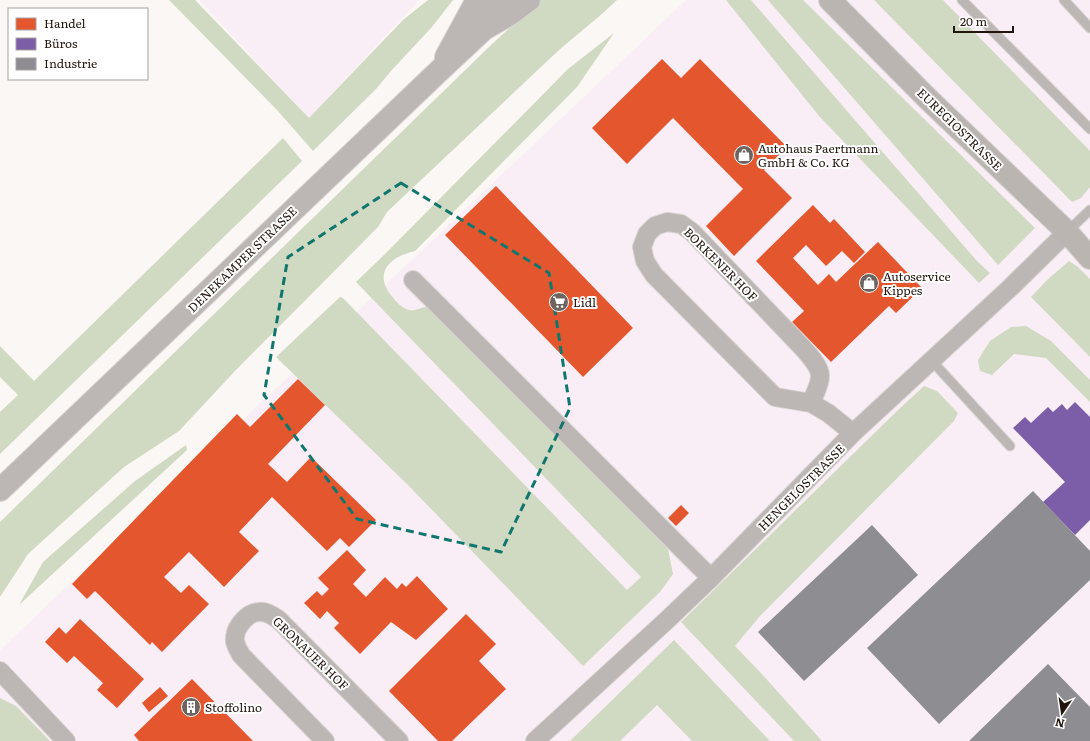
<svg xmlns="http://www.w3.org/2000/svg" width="1090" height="741" font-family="Literata,serif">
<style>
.commercial{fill:#faeef6}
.forest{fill:#d0d9c1}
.shops{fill:#e4572e}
.offices{fill:#7b5ea7}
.industry{fill:#8d8d92}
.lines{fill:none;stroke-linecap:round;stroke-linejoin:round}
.service-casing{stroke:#d7d3d1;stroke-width:11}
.minor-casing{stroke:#d7d3d1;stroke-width:20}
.tertiary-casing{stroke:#d7d3d1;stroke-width:24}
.secondary-casing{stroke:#d7d3d1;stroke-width:24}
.service{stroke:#bcb6b4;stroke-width:9}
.minor{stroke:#bcb6b4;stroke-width:18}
.tertiary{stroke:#bcb6b4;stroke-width:22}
.secondary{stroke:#bbb5b2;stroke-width:22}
.marked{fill:none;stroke:#0f766e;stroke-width:3;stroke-dasharray:8 5;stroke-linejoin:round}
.labels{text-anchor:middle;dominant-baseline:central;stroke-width:4;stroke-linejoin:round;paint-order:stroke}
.street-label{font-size:12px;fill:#22150e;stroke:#fff}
.poi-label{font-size:12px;fill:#22150e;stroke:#fff;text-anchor:start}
</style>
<rect width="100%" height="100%" fill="#fbf7f5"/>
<path class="commercial" d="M199 0H419L309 118Z
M686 0H1090V741H0V650Z"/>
<path class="forest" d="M169 0H195L309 118 403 20 428 0H453L432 27 390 72 376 89 313 151 277 110Z
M540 0H617L603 13 559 50 387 212 378 227 235 371 179 431 124 467 28 554 0 597V522L491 45Z
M726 0H751L977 261 990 273 979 283 819 116Z
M768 0H803L1035 228 998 265Z
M874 0H943L1090 151V187L1081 198 1072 202Z
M614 33 577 87 415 251C393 256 373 270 390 294 395 300 398 305 406 309 415 313 419 307 427 307 427 307 432 309 433 310L668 549 673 574 660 592 583 666 408 485 276 357 340 297 343 298 627 590 641 577 356 282 385 254 568 69Z
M283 138 302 161 0 454V412L18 395 0 377V346L34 381Z
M1069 261 1078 267 1090 279V357L1031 297 1047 280Z
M1026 326 1051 341 1090 380V402L1046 358 1014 354 992 375 980 371 978 360 990 341 1011 327Z
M924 386 937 391 958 413 954 421 760 616 735 646 759 671 822 741H794L681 622 897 411Z
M186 445 187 450 19 605 43 562 135 481Z
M674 640 770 741H692L657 705 620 741H570Z
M0 698 16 706 50 741H0Z"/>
<path class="shops" d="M662 59 681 78 700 59 787 147 764 170 792 198 734 256 706 226 743 189 673 118 627 164 592 128Z
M496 186 633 328 583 377 445 235Z
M813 205 830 223 834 219 865 252 854 263 842 251 826 266 806 245 793 258 818 285 829 274 836 282 878 242 922 288 896 313 889 306 831 362 792 322 804 311 756 261Z
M298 379 325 405 268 464 287 482 311 457 376 520 349 547 340 538 327 551 272 497 239 532 259 551 224 587 189 552 164 577 181 593 189 585 209 604 162 652 152 642 150 645 95 591 87 599 72 584 237 414 250 427Z
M681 505 689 513 676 526 668 518Z
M347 550 366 570 353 584 366 597 385 577 397 589 402 583 406 587 417 576 448 609 416 640 391 622 360 654 334 628 339 623 327 611 320 619 304 603 317 591 322 596 329 589 318 578Z
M466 614 496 644 479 661 506 689 452 741H438L389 691Z
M80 619 144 679 117 708 97 690 103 683 74 656 67 663 45 642 59 627 66 634Z
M192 679 253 741H139L134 735Z
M160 687 168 696 149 712 142 703Z"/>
<path class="offices" d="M1075 402 1090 417V520L1075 535 1043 502 1065 482 1013 428 1025 417 1031 423 1048 407 1053 412 1062 404 1067 410Z"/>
<path class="industry" d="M1033 491 1090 551V580L939 724 867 648Z
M872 525 918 575 804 681 758 632Z
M1048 664 1090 707V741H969Z"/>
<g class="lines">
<defs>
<path id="service" d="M962 0 1090 129
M1064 0 1090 28
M1067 232 1090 210
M931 360 1010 446"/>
<path id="minor" d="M413 280 711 578
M811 403 775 397 654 275 645 261 642 247 647 234 655 226 667 222 681 224 692 232 802 347C808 354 820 366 820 376 820 385 814 395 811 403L828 413 853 433
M0 671 66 741
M325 741 241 655C238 649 234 644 235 637 236 626 248 612 259 612 267 611 273 616 279 620L399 741
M535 741 667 620 711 578 853 433 1011 287 1067 232"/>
<path id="tertiary" d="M484 29 499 0
M446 57 477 0
M0 490 439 71 484 29 510 14 529 0"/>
<path id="secondary" d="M830 0 927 98 1067 232 1090 258"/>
</defs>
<use href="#service" class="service-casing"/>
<use href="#minor" class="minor-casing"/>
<use href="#tertiary" class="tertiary-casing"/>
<use href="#secondary" class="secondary-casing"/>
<use href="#service" class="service"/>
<use href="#minor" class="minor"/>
<use href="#tertiary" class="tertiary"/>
<use href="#secondary" class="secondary"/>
</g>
<path class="marked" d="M401 183 549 273 570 408 501 552 357 519 264 395 288 257Z"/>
<defs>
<symbol id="shop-disc" viewBox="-11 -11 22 22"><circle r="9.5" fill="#6e645f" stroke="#fff"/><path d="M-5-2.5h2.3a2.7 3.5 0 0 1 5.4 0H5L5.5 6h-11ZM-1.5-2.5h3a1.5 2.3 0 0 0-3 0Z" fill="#fff"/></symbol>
<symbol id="supermarket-disc" viewBox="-11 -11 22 22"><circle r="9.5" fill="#6e645f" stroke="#fff"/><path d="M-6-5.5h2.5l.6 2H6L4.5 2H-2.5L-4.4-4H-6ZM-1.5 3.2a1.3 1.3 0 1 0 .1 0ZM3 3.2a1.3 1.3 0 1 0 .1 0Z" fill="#fff"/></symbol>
<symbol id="building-disc" viewBox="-11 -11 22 22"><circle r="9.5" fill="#6e645f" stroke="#fff"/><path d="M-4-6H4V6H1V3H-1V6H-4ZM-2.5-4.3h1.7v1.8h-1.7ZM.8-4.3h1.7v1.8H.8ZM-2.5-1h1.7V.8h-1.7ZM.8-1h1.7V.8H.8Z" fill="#fff"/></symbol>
</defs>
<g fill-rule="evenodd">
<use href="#shop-disc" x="733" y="144" width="22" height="22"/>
<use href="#shop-disc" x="858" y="272" width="22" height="22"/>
<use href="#supermarket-disc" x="548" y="291" width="22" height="22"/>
<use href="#building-disc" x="180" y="696" width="22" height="22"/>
</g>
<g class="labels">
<g class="street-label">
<text transform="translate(960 129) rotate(44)">EUREGIOSTRASSE</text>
<text transform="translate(242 259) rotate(-44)">DENEKAMPER STRASSE</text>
<text transform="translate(721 264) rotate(45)">BORKENER HOF</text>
<text transform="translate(801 487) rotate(-45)">HENGELOSTRASSE</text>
<text transform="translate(311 653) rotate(44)">GRONAUER HOF</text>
</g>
<g class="poi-label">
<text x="758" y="148">Autohaus Paertmann<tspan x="758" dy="14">GmbH &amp; Co. KG</tspan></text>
<text x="883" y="276">Autoservice<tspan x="883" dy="14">Kippes</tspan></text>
<text x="573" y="302">Lidl</text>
<text x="205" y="707">Stoffolino</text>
</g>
</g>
<rect x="8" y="8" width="140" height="72" fill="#ffffff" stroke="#a7a19f"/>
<rect x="16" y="18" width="20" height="12" fill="#e4572e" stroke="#a7a19f"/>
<text x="44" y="28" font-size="12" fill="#22150e">Handel</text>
<rect x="16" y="38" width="20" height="12" fill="#7b5ea7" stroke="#a7a19f"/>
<text x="44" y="48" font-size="12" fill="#22150e">Büros</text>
<rect x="16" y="58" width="20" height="12" fill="#8d8d92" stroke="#a7a19f"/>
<text x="44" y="68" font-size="12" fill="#22150e">Industrie</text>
<g transform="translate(1062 713) rotate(193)" stroke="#ffffff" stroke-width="3" paint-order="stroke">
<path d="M0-3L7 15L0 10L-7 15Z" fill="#22150e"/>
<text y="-6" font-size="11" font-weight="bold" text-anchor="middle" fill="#22150e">N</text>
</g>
<path d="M954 26v6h59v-6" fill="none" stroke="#22150e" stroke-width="2"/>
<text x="960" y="26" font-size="12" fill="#22150e" stroke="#ffffff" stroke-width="3" paint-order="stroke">20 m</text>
</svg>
